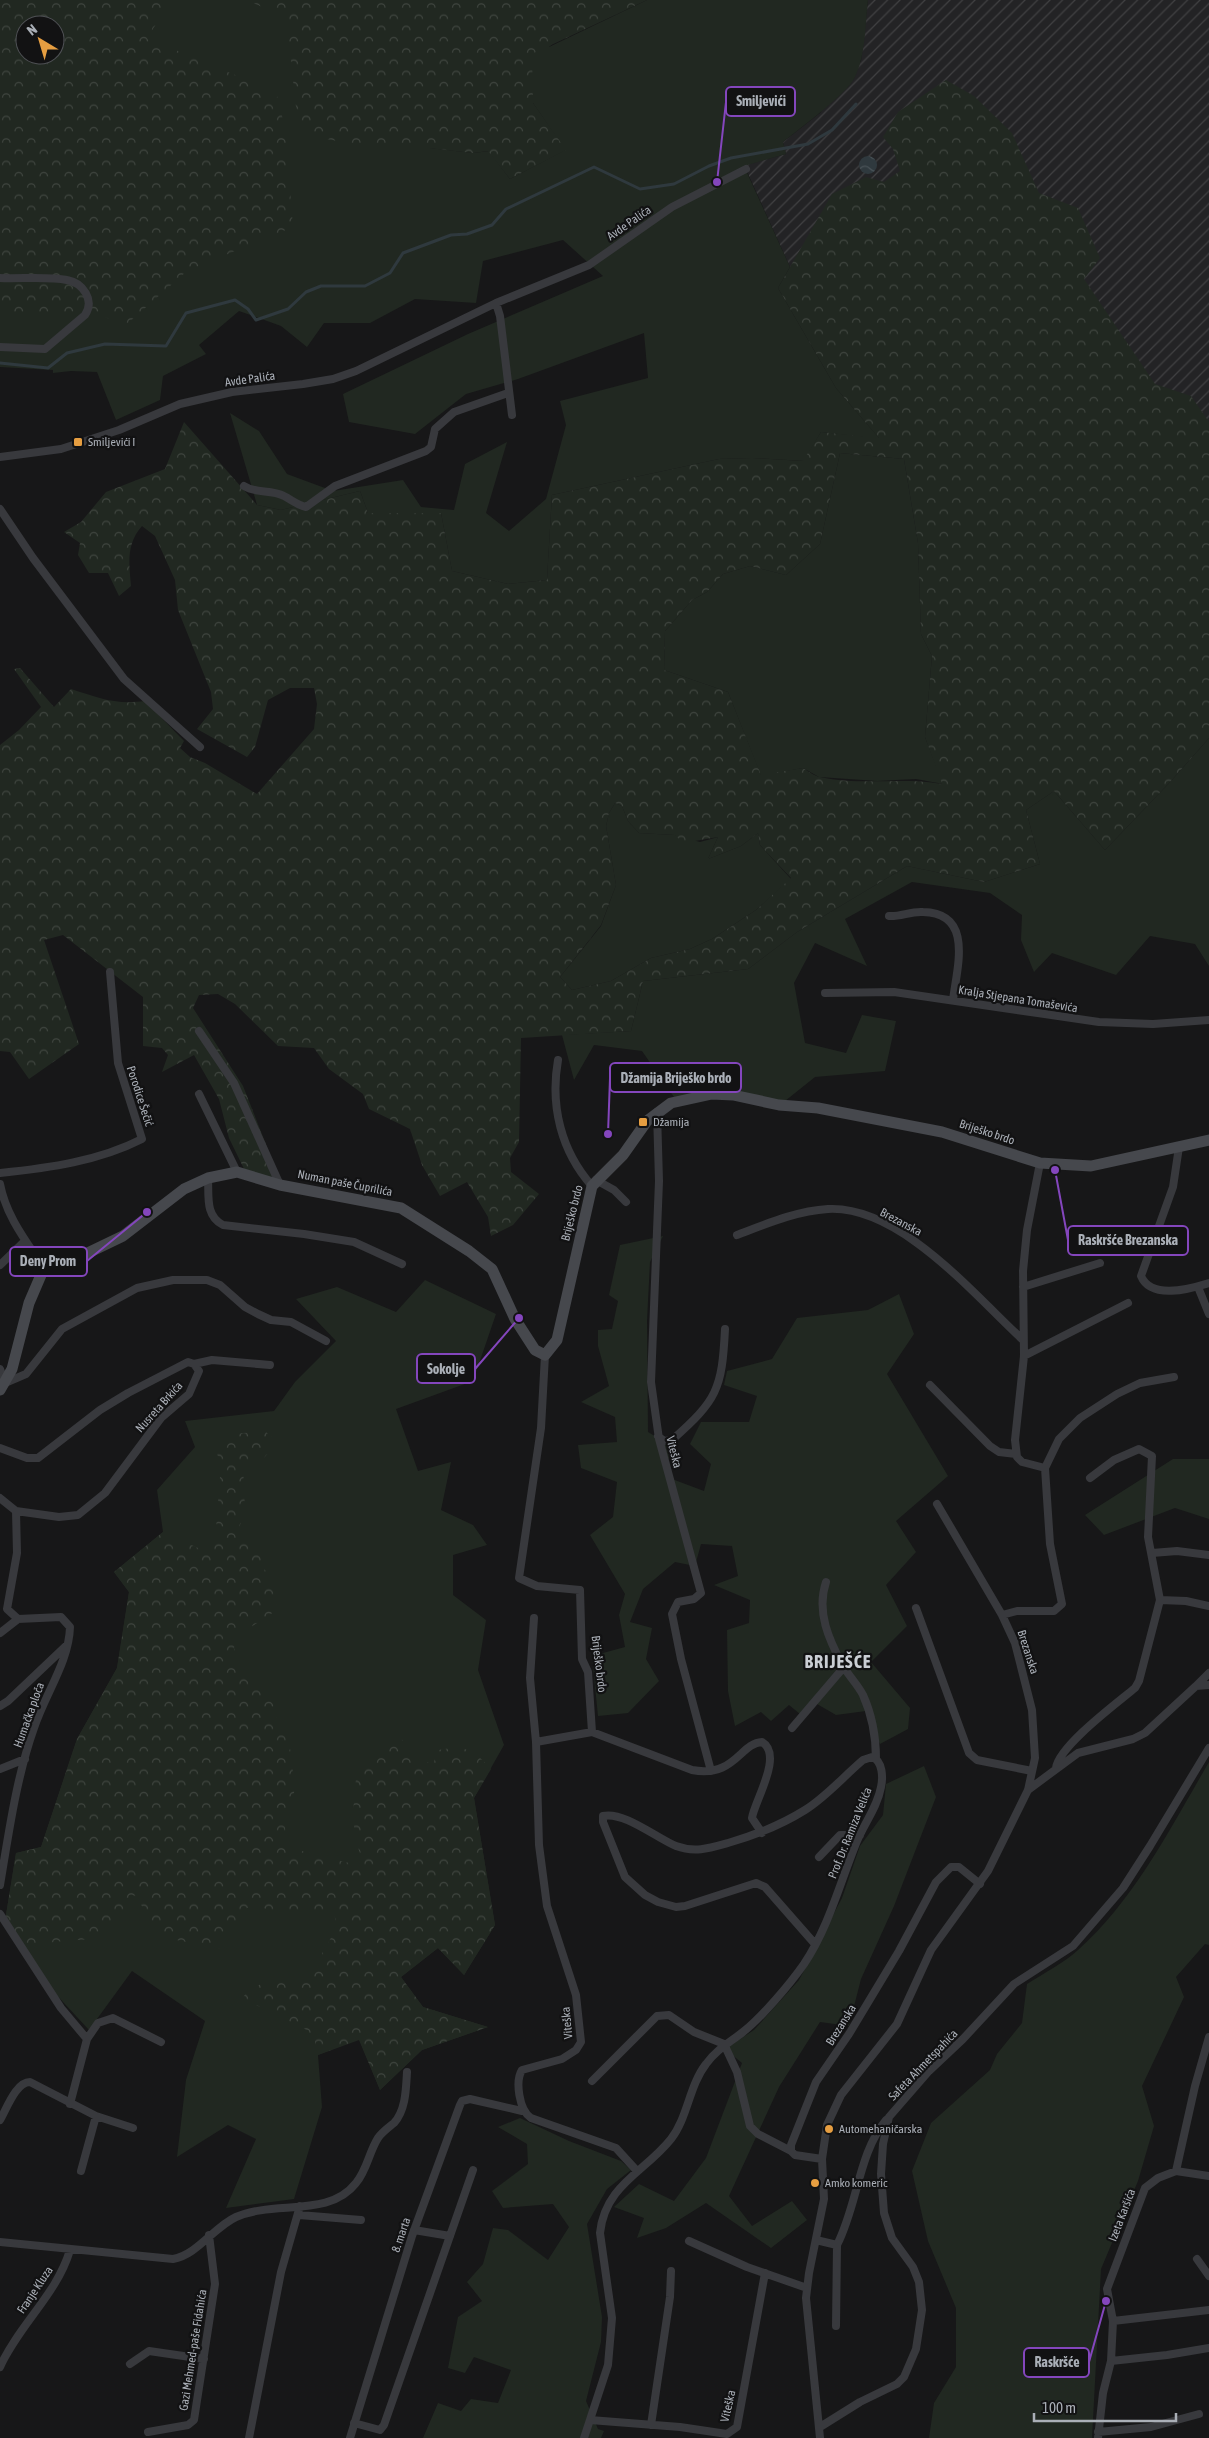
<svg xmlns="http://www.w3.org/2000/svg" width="1209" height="2438" font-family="'Asap Condensed',sans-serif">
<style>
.industrial{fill:url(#industrial-furrows)}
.green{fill:#212821;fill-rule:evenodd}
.forest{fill:url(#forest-crowns);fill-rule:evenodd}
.water{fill:url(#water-waves)}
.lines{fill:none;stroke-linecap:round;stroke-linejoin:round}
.stream{stroke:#2f393e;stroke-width:3}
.street{stroke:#38393d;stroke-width:8}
.secondary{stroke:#46484d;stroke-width:11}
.poi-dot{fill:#e69e41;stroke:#121213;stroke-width:2}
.labels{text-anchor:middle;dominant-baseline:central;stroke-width:4.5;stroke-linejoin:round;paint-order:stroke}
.street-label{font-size:12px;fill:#aaafb7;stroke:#121213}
.poi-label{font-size:12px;fill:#aaafb7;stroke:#121213;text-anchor:start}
.district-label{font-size:18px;font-weight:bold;letter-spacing:1px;fill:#caced4;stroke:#121213}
.leader{fill:none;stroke:#8446bd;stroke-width:2}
.callout-dot{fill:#8446bd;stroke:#121213;stroke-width:2}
.callout{fill:#121213;stroke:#8446bd;stroke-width:2}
.callout-label{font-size:14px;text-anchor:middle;font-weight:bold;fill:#aaafb7}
</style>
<defs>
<pattern id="industrial-furrows" width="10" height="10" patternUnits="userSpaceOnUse" patternTransform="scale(1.25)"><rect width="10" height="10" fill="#232325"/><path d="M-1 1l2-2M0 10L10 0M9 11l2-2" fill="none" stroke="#404042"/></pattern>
<pattern id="forest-crowns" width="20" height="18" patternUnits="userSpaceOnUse" patternTransform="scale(1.25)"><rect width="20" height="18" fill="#212821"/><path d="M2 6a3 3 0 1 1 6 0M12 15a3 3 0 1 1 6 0" fill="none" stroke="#3f453f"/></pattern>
<pattern id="water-waves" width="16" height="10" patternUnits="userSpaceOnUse" patternTransform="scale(1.25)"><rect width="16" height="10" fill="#2f393e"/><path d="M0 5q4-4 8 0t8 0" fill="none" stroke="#4a5358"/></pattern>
</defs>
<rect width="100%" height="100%" fill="#171718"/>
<path class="industrial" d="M868 0H1209V471L991 155 790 267 744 165 786 154 783 142 820 113 861 61Z"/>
<path class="green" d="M0 0H602L549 47 647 0H868C865 25 866 54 855 77 847 94 799 129 783 142L786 154 744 166 790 267 778 288 836 388 880 439 821 432 804 461 752 458 719 459 552 495 547 580 508 584 452 571 441 513H368L360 491 281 510 257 505 230 413 259 431 287 474 333 491 403 480 421 507 454 510 465 464 507 442 486 513 509 531 546 499 566 425 560 401 648 378 644 333 518 379 466 394 415 434 349 422 343 394 468 334 603 276 563 240 483 261 476 303 415 299 370 323H324L307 347 281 326 239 311 199 345 206 354 163 376 160 400 116 420 97 372 71 371 53 373V370L0 367ZM25 25H55V55H25ZM533 103 565 150 510 179 489 151 473 153 430 148Z
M840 453 904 459 918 543 921 634 932 656 925 737 943 784 916 779 877 781 819 777 803 768 761 776 728 692 664 670 665 631 692 600 707 592 723 574 750 566 786 575 820 544Z
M1209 738V966L1195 944 1150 936 1116 975 1052 953 1034 972 1021 940 1022 915 990 893 912 882 845 919 867 966 815 943 794 983 805 1043 846 1053 862 1015 896 1021 885 1071 815 1077 780 1105 732 1094 674 1097 642 1051 594 1045 574 1080 562 1035 631 1031 643 981 748 969 797 932 907 866 984 882 1040 864 1026 810 1054 791 1105 850 1171 781Z
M615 803 622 806 628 821 639 833 675 835 700 842 718 837 708 859 741 846 758 833 760 845 791 879 756 910 712 939 690 949 651 958 611 981 572 990 560 977 601 926 616 885 606 826 609 813Z
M663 1236 650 1262 647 1321 648 1432 673 1447 665 1468 672 1479 704 1491 711 1464 690 1444 701 1422H749L757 1396 724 1385 727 1371 772 1359 797 1318 868 1310 899 1294 914 1334 887 1374 948 1476 896 1521 916 1552 886 1585 907 1626 871 1662 910 1708 908 1729 880 1744 866 1711 836 1715 817 1704 800 1714 789 1705 771 1721 761 1712 735 1726 728 1691 727 1630 749 1623 750 1600 714 1585 738 1576 732 1546 701 1544 695 1566 675 1562 643 1589 630 1622 652 1628 646 1659 659 1681 628 1713 598 1716 592 1656 625 1647 619 1615 625 1594 590 1535 613 1517 617 1482 581 1468 578 1445 617 1442 615 1417 581 1402 609 1386 598 1346V1330L612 1329 618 1301 609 1295 620 1245Z
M425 1280 496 1314 473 1381 396 1409 418 1471 451 1462 441 1510 473 1525 487 1545 453 1555V1595L486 1620 478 1670 504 1745 474 1798 495 1925 464 1975 438 1948 401 1977 423 2007 488 2027 422 2050 380 2090 359 2039 318 2055 322 2107 294 2199 226 2208 256 2139 228 2125 177 2157 186 2080 205 2021 132 1971 89 2030 51 1989 5 1921 16 1853 41 1847 77 1739 117 1668 129 1592 114 1572 163 1532 157 1490 195 1447 185 1421 274 1411 295 1382 336 1341 296 1299 337 1287 396 1312Z
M1173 1459H1209V1519L1175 1508 1104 1535 1085 1515Z
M1209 1762V1945L1205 1944 1176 1977 1184 1997 1142 2086 1154 2126 1138 2181 1101 2269 1092 2438H929L934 2403 956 2367V2308L928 2241 912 2171 931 2123 990 2070 997 2054 1022 2023 1027 1984C1044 1973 1064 1963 1078 1950 1135 1899 1171 1827 1209 1762Z
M924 1766 936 1797 894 1906 861 1979 849 2026 820 2022 779 2087 729 2196 752 2226 792 2201 807 2220 771 2248 706 2203 666 2228 637 2238 644 2218 614 2207 639 2184 674 2201 706 2158 742 2063 725 2049 754 2030 799 1980 842 1898 860 1846 883 1815 886 1784Z
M520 2118 569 2141 621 2161 631 2170 607 2189 587 2224 602 2317 601 2342 586 2401 598 2429 604 2431 601 2438H423L438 2403 461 2411 471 2399 498 2403 511 2370 474 2357 465 2373 448 2368 458 2317 482 2301 467 2282 483 2264 493 2228 508 2230 548 2260 569 2227 553 2204 503 2208 492 2191 528 2164 527 2144 498 2127Z"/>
<path class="forest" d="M0 0H172L147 38 276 92 285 128 293 227 187 271 127 324 84 311 12 316 0 305ZM25 25H55V55H25Z
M246 0H647L532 54 533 103 566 150 510 179 488 151 473 153 401 145H359L299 134 286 17Z
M946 80 974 96 1012 133 1039 193 1078 208 1100 258 1084 279 1155 384 1191 396 1209 422V738L1171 781 1105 850 1054 791 1026 810 1040 864 984 882 907 866 797 932 748 969 643 981 631 1031 521 1038 519 1142 510 1158 511 1172 539 1194 513 1225 491 1236 488 1217 467 1182 440 1196 422 1165 410 1129 369 1109 363 1094 329 1069 314 1048 278 1046 235 1004 218 994 199 995 193 1008 243 1086 280 1180 245 1171 229 1138 219 1099 194 1055 162 1072 168 1055 162 1048 143 1046V997L63 935 44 940 79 1044 29 1079 10 1052 0 1051V745L19 730 41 707 14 669 20 668 54 707 71 689C99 698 115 705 145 701L184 741 180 748 190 757 205 763 257 794 314 729 317 704 314 688H290L268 700 255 747 247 757 197 729 213 709 211 692 178 610 175 580 155 536 142 526C126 544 129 563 131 586L119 596 108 573H89L78 555 80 543 64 532 81 522 106 492 165 469 184 422 257 505 281 510 360 491 368 513H441L452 571 508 584 547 580 552 495 719 459 752 458 803 461 821 432 879 438 836 388 778 288 832 194 866 177 884 182 900 171 893 149 883 137 898 112ZM840 453 904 459 918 543 921 634 932 656 925 737 942 784C902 777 860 786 820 777 814 776 808 771 803 768L761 775 728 692 664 670 665 631 692 600 707 592 723 574 750 566 786 575 820 544ZM615 803 622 806 628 821 639 833 675 835 683 843 718 837 708 859 741 846 758 833 760 845 791 878 756 910 712 939 690 949 651 958 611 981 572 990 560 977 601 925 616 885 606 826 609 813Z
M266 1432 278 1442 262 1460 243 1465 245 1511 236 1536 260 1548 264 1568 276 1591 277 1610 237 1636 234 1648 245 1679 272 1698 279 1726 288 1732 295 1789 285 1825 286 1847 353 1864 362 1859C350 1828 353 1804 357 1771L381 1748 385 1741 401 1739 409 1745 413 1764 434 1762 438 1750C465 1745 472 1748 491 1769L474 1798 495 1925 464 1975 438 1948 401 1977 423 2007 488 2027 422 2050 380 2090 359 2040 318 2055 314 2037 305 2029 242 1998C258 1978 280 1981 304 1980L314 1968 337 1927 334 1913 273 1912 254 1904 242 1911 222 1949 161 1937 135 1895 104 1938 53 1942 28 1955 5 1921 16 1853 41 1847 77 1739 117 1668 129 1592 114 1572 163 1532 209 1553 216 1529 221 1464 212 1441 242 1433Z"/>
<path class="water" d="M859 165a9 9 0 1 1 18 0a9 9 0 1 1-18 0Z"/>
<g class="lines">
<path class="stream" d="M0 363 48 368 67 353 105 344 166 346 186 313 235 300 248 309 256 320 288 309 306 292 321 286H365L390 273 403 253 451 235 467 234 492 225 506 209 594 167 640 189 674 184 709 166 731 158 808 144 832 130 856 104"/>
<path class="street" d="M0 278C20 279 48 276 67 280 83 283 95 300 85 315L45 349 0 347
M496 303 500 316 512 415
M0 457 61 449 119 430 180 404 232 392 303 384 333 379 356 371 496 303 589 265 672 207 746 169
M244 486C256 494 271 489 284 496 292 500 297 505 306 507L335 486 426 451 431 447 435 429 454 412 508 393
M0 509 33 558 124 679 200 747
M889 916C900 917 911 911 923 912 974 913 957 967 953 1000
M825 993 894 992 1099 1022 1153 1024 1209 1020
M199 1031 234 1083 280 1185
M558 1060C550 1106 561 1151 592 1186
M199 1094 237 1172
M657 1112 659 1181 651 1382 659 1439 701 1593 694 1599 678 1602 672 1614 681 1659 711 1771
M1179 1147 1173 1187 1141 1276C1151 1300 1190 1289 1209 1283
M1040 1163 1027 1230 1023 1271 1024 1356 1015 1440 1017 1457 1022 1462 1045 1468
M0 1173C49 1168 99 1161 142 1139L118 1063 110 972
M208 1178C209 1196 205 1216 223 1225L304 1234 354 1242 402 1264
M596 1180 614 1190 626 1202
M0 1184C6 1216 26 1241 44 1268
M737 1235C766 1224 796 1211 828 1209 900 1205 975 1296 1023 1340
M0 1265 25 1241
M1023 1287 1100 1263
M1198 1287 1209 1314
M545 1355 541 1428 519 1578 537 1586 580 1590 582 1659 588 1672 592 1732
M1024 1356 1128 1303
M194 1364 212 1360 270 1365
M0 1369 5 1383 26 1374 62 1329 137 1288 173 1280H207L220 1285 245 1307 258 1314 271 1320 291 1322 326 1341
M930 1385 990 1446 999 1452 1016 1454
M658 1436 664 1441 672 1440C717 1400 722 1390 725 1329
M0 1448 27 1458H38L100 1410 128 1393 188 1362 194 1364 199 1371 189 1394 161 1418 105 1493 78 1515 59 1517 16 1511
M1090 1478 1114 1460 1139 1449 1152 1456 1148 1537 1160 1600
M0 1498 16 1511 17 1553 7 1609 18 1619 61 1617 70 1627C69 1662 45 1694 34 1728 16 1779 9 1832 0 1885
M1152 1553 1177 1551 1209 1555
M826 1582C816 1612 829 1640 843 1666 849 1676 858 1685 863 1695 872 1715 876 1736 876 1759
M916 1608 969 1753 977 1760 1032 1771
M1002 1615 1017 1611H1054L1062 1604 1050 1544 1045 1468 1059 1439 1080 1418 1117 1394 1140 1383 1174 1377
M534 1618 530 1678 536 1742 539 1845 547 1906 576 1995 581 2042 576 2050 562 2059 522 2070C515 2081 519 2110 531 2118L616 2148 637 2171
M0 1633 18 1619
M1196 1686 1209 1673
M0 1706 8 1701 66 1646
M792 1728 844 1667
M536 1742 592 1732 692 1770C735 1778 740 1743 762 1742 784 1755 754 1802 752 1818L762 1833
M1056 1768C1059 1746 1117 1703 1135 1688L1139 1681 1160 1600 1186 1601 1209 1606
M0 1769 25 1759
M1028 1790 1078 1753 1133 1739 1145 1733 1196 1686 1209 1685
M819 1857 840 1835H860
M0 1914 61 2008 87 2039 70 2104
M87 2039 98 2023 113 2018 161 2042
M592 2081 657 2016 669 2015 694 2032 724 2044 737 2072 750 2126 758 2134 791 2151
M0 2120C7 2108 16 2082 30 2082L96 2116 133 2128
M822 2159 795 2155 791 2151V2145L816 2082 849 2034 899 1951 936 1882 951 1867H959L980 1884
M81 2171 96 2116
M1176 2171 1209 2176
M299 2215 361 2220
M414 2230 450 2236
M816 2240 837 2245C858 2204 858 2154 886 2120
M689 2241 747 2267 807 2288
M0 2242 173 2259C197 2255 214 2227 236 2217 275 2200 329 2218 356 2183 367 2170 369 2152 378 2138 382 2132 388 2128 394 2123 406 2110 406 2088 407 2072
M1197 2259 1209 2276
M1113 2321 1209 2310
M836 2326 837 2245
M1111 2361 1167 2355 1209 2348
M130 2364 149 2351 204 2359
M0 2367C19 2325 57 2294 70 2250
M590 2420 680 2427 727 2434 737 2427 765 2273
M354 2423 380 2430 384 2425 473 2170
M651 2425 670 2297 671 2271
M820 2427 860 2402 897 2384 904 2377 916 2349 922 2310 919 2282 913 2267 892 2238 884 2213 881 2174 883 2144 889 2117 929 2071 963 2039 1014 1984 1073 1946 1123 1888 1150 1846 1209 1748
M148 2432 188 2425 194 2420 215 2284 209 2235
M1098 2432 1151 2427 1199 2414
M249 2438 281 2272 300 2206
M350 2438 412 2236 460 2105 462 2101 470 2099 522 2111
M584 2438 608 2365 612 2318 600 2233C605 2185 645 2172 671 2139 688 2117 689 2086 706 2064 717 2049 729 2043 743 2032 762 2017 790 1984 804 1964 828 1928 839 1886 855 1846 862 1826 877 1809 881 1787 883 1778 883 1761 872 1757L863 1760C844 1776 826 1797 805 1810 781 1825 756 1835 728 1843 710 1848 695 1853 676 1846 658 1839 624 1811 603 1816V1822L625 1877 645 1895 658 1902 676 1907 685 1906 756 1883 765 1887 815 1944
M820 2438 806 2298 809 2273 824 2199 822 2159 827 2125 841 2095 897 2024 931 1950 988 1871 1028 1790 1035 1758 1032 1710 1015 1643 1002 1615 937 1504
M1098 2438 1103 2393 1111 2361 1113 2321 1107 2289 1145 2188 1158 2178 1176 2171 1195 2086 1209 2037"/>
<path class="secondary" d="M0 1390 12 1369 29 1303 44 1268 69 1262 123 1236 184 1189 208 1178 237 1172 280 1185 401 1208 469 1251 492 1269 515 1319 535 1350 545 1355 557 1340 592 1186 623 1155 647 1121 671 1103 712 1094 733 1095 779 1105 818 1108 942 1132 1040 1163 1091 1166 1209 1140"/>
</g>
<g class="poi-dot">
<rect x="73" y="437" width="10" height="10" rx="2.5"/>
<rect x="638" y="1117" width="10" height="10" rx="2.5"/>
<circle cx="829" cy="2129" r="5"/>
<circle cx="815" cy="2183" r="5"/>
</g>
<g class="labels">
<g class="street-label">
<text transform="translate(629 223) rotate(-35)">Avde Palića</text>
<text transform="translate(250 379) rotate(-8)">Avde Palića</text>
<text transform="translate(1018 999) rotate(9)">Kralja Stjepana Tomaševića</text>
<text transform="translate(140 1096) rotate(72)">Porodice Šečić</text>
<text transform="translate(987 1132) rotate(18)">Briješko brdo</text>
<text transform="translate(345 1183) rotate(11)">Numan paše Čuprilića</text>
<text transform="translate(572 1213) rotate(-76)">Briješko brdo</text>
<text transform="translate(901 1222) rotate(28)">Brezanska</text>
<text transform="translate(159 1407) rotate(-48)">Nusreta Brkića</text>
<text transform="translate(674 1452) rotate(76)">Viteška</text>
<text transform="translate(1028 1652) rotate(72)">Brezanska</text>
<text transform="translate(599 1664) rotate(83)">Briješko brdo</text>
<text transform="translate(29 1715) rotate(-70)">Humačka ploča</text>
<text transform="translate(850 1833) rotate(-68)">Prof. Dr. Ramiza Velića</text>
<text transform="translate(567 2023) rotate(-95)">Viteška</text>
<text transform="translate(841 2025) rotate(-58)">Brezanska</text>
<text transform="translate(923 2065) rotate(-46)">Safeta Ahmetspahića</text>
<text transform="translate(1122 2215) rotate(-69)">Izeta Karšića</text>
<text transform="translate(401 2235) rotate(-71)">8. marta</text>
<text transform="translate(35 2290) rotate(-56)">Franje Kluza</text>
<text transform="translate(193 2350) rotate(-81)">Gazi Mehmed-paše Fidahića</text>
<text transform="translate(728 2406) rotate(-77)">Viteška</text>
</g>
<g class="poi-label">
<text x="88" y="442">Smiljevići I</text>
<text x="653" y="1122">Džamija</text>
<text x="839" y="2129">Automehaničarska</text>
<text x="825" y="2183">Amko komeric</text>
</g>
<g class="district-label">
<text x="838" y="1661">BRIJEŠĆE</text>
</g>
</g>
<path class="leader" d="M717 182L726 102M608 1134L610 1078M1055 1170L1068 1240M147 1212L87 1261M519 1318L475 1369M1106 2301L1089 2362"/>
<g class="callout-dot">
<circle cx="717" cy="182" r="5"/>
<circle cx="608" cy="1134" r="5"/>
<circle cx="1055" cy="1170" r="5"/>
<circle cx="147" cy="1212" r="5"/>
<circle cx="519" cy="1318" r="5"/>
<circle cx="1106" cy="2301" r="5"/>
</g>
<g class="callout">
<rect x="726" y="87" width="69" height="29" rx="5"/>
<rect x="610" y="1063" width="131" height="29" rx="5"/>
<rect x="1068" y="1226" width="120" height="29" rx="5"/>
<rect x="10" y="1247" width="77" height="29" rx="5"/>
<rect x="417" y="1354" width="58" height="29" rx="5"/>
<rect x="1024" y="2348" width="65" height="29" rx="5"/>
</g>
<g class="callout-label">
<text x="761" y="106">Smiljevići</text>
<text x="676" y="1083">Džamija Briješko brdo</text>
<text x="1128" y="1245">Raskršće Brezanska</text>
<text x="48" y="1266">Deny Prom</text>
<text x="446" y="1374">Sokolje</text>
<text x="1057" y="2367">Raskršće</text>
</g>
<g transform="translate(40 40) rotate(322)"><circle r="24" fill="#121213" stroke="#4f5155"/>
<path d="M0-4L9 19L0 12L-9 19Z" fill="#e69e41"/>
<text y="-8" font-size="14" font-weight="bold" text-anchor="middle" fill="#aaafb7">N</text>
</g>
<path d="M1034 2413v8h142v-8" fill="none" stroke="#aaafb7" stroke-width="2.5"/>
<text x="1042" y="2413" font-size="15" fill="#aaafb7" stroke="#121213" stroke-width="4" paint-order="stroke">100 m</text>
</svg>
